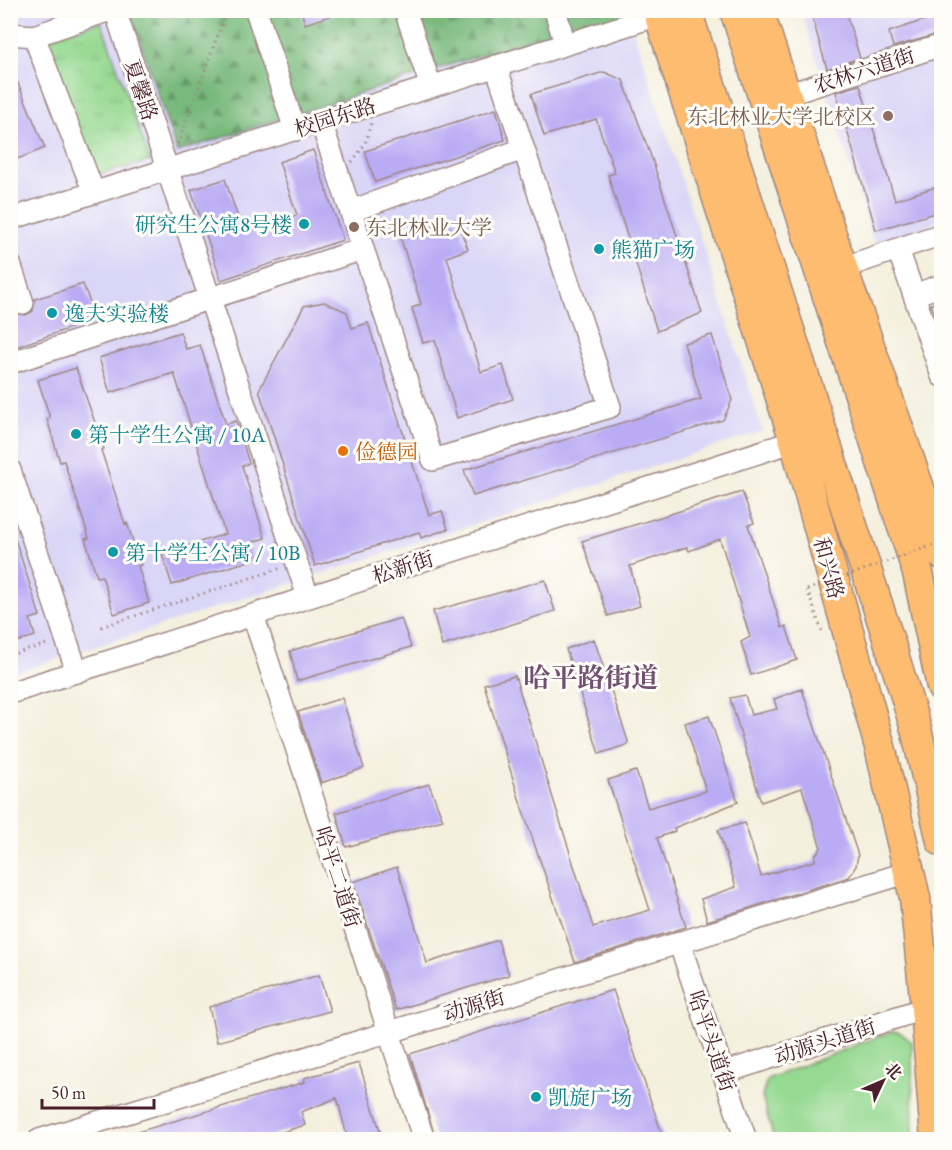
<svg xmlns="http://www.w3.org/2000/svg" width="952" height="1150" font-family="'EB Garamond','Noto Serif SC',serif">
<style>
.built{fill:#dad6f7}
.grass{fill:url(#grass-tufts);stroke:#707c5e;stroke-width:1.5}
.forest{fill:url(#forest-firs);stroke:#616c53;stroke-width:1.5}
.green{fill:#96d991;stroke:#707c5e;stroke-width:1.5}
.building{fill:#baacf4}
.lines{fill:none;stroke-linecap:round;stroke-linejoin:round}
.minor-casing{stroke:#9f8884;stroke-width:24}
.highway-casing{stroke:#9f8884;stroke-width:33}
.path{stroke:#9f8884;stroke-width:3;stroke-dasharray:1.5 4.5;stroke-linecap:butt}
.minor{stroke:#fff;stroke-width:21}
.highway{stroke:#fdbc6f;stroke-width:30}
.path-bridge{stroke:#9f8884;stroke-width:3;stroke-dasharray:1.5 4.5;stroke-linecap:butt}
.education-dot{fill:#8d6e63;stroke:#fdfcf7;stroke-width:2}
.culture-dot{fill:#0f9aa8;stroke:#fdfcf7;stroke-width:2}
.food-dot{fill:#e8710a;stroke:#fdfcf7;stroke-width:2}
.labels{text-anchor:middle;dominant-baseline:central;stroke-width:6;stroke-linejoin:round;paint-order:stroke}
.street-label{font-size:21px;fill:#4a1f2b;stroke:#fdfcf7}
.education-label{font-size:21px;fill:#785e54;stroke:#fdfcf7;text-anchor:end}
.culture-label{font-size:21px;fill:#0d838f;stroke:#fdfcf7;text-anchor:start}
.food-label{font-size:21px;fill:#c56008;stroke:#fdfcf7;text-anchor:start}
.district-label{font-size:27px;font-weight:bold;fill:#715071;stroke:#fdfcf7}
</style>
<defs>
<pattern id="grass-tufts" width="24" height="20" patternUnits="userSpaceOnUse" patternTransform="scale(1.5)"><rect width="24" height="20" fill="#96d991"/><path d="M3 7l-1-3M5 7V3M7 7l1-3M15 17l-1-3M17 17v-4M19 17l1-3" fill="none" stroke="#83ba7d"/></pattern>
<pattern id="forest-firs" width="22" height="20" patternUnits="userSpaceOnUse" patternTransform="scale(1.5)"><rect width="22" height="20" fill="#78b97b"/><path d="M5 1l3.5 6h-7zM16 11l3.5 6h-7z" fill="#649665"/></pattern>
</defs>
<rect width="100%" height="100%" fill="#fdfcf7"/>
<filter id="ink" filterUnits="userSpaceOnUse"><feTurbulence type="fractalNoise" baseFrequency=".0167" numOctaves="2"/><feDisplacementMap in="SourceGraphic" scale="12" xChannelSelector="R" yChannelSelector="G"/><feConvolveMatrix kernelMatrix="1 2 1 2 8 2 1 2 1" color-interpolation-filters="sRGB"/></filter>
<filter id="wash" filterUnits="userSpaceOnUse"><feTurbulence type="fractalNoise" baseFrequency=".008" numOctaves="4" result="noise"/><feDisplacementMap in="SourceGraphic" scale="24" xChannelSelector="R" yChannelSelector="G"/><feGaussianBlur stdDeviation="1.35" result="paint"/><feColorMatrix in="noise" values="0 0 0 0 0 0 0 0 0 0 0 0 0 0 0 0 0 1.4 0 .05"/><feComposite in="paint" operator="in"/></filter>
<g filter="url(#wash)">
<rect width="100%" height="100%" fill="#f4f0de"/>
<path class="built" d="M10 11H627L763 431 11 674Z
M801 11H941V221L875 245Z"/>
<path class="grass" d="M101 21 150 161 94 175 46 49 48 38Z"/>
<path class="forest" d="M130 11H543L550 33 177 152Z
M561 11H627L628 15 568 33Z"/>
<path class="green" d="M893 1031 901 1033 912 1042 913 1139H774L762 1097 767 1079Z"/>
<g id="blocks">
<path class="building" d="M301 10H338L339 13 305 24Z
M810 10H845L860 58 827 69Z
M942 14V33L893 47 889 32Z
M10 64 45 148 10 162Z
M604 72 623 80 653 162 702 313 657 331 608 175 615 173 596 119 544 136 531 94Z
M860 85 895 200 942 185V211L876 230 836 92Z
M496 109 505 140 375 182 365 151Z
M313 150 343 240 221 280 191 190 225 179 243 233 297 215 279 162Z
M456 219 468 249 447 257 481 372 503 365 513 399 457 418 435 340 423 343 412 308 421 304 400 236Z
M83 284 96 319 10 349V307L15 313 26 315 33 311 35 299Z
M942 300V336L931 304Z
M324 302 347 312 352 328 368 323 429 515 442 511 448 529 421 538 419 532 315 566 259 390 304 306Z
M180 332 186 349 200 345 226 424 236 421 249 463 242 466 265 538 247 544 252 560 172 585 162 554 225 534 174 373 110 393 99 358Z
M712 335 732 400 723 420 473 496 464 470 701 399 684 343Z
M76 368 104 449 101 450 125 524 127 523 141 565 138 566 149 603 114 614 102 576 97 577 85 539 89 538 64 461 60 462 47 419 50 418 38 380Z
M742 492 754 523 748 525 782 628 786 626 797 660 751 675 741 642 750 637 720 539 689 551 687 547 630 566 640 606 608 616 582 541Z
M10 533H13L40 616 30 619 35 636 10 644Z
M545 580 555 611 442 646 433 611Z
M401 618 411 647 297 681 290 651Z
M594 639 629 744 599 754 566 649Z
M515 676 593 927 650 910 608 780 636 771 648 808 706 791 685 723 709 716 738 802 674 828 675 831 657 838 686 927 575 962 521 805 484 684Z
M802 689 858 855 856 866 849 877 707 921 701 899 736 887 718 830 745 823 761 876 815 861V855L821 848 802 788 761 802 730 698 745 695 751 715 777 709 774 699Z
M342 698 364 768 321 783 298 712Z
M429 784 443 820 346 847 336 813Z
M397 867 427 963 498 940 509 975 396 1010 353 882Z
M319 975 330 1011 217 1042 209 1007Z
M613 990 664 1140H436L410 1054Z
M359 1063 383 1140H348L337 1098 301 1112 305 1125 257 1140H124V1136L305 1082 304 1078Z"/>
</g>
</g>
<g filter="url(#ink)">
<use href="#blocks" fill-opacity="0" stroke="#9f8884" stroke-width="1.5"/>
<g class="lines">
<defs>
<path id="minor" d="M115 10 308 597
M256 10 295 130
M405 10 431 87
M555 10 565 44
M10 34 34 36 110 10
M34 36 94 193
M786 95 942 45
M321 122 433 460 610 407 496 66
M351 211 523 149
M10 219 659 15
M898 249 942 376
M10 264 23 303
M842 268 942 234
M914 295 942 285
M10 363 363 249
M10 470 77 672
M253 615 424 1140
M10 693 795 441
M679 942 746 1140
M723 1073 926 1008
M39 1140 909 872"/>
<path id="highway" d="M658 10 795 441 880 747 915 898 926 1008 936 1140
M686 10 890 644 916 729 942 841
M735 10 918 573 942 687
M758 10 842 268 942 554"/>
</defs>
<use href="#minor" class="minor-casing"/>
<use href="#highway" class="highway-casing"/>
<path class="path" d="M178 144 227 10
M352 162 365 144 371 123
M807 590 822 631
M101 627 281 568
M10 655 50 643"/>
<use href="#minor" class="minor"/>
<use href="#highway" class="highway"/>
<path class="path-bridge" d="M807 590 942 542"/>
</g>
</g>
<g class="education-dot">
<circle cx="888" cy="116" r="6"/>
<circle cx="354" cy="227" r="6"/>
</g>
<g class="culture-dot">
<circle cx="304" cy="224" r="6"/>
<circle cx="599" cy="249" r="6"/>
<circle cx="52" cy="313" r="6"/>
<circle cx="76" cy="434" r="6"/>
<circle cx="113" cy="552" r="6"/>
<circle cx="536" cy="1097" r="6"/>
</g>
<circle class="food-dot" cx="343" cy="451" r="6"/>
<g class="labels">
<g class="street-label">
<text transform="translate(864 70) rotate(-18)">农林六道街</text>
<text transform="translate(141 90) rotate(71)">夏馨路</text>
<text transform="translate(335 117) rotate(-18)">校园东路</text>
<text transform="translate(403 567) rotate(-18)">松新街</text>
<text transform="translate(829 568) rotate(75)">和兴路</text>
<text transform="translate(338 877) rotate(72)">哈平二道街</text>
<text transform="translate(474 1005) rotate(-17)">动源街</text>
<text transform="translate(712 1041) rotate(71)">哈平头道街</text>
<text transform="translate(825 1041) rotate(-18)">动源头道街</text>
</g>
<g class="education-label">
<text x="876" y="116">东北林业大学北校区</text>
<text x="366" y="227" text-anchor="start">东北林业大学</text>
</g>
<g class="culture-label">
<text x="292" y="224" text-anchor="end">研究生公寓8号楼</text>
<text x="611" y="249">熊猫广场</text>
<text x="64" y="313">逸夫实验楼</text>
<text x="88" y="434">第十学生公寓 / 10A</text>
<text x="125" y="552">第十学生公寓 / 10B</text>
<text x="548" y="1097">凯旋广场</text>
</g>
<g class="food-label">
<text x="355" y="451">俭德园</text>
</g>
<g class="district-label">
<text x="591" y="677">哈平路街道</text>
</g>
</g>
<rect width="952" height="1150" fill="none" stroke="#fdfcf7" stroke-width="36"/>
<g transform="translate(883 1081) rotate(46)" stroke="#fdfcf7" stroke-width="4.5" paint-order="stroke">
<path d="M0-4.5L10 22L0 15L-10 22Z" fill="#4a1f2b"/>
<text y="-9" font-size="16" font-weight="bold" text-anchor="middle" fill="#4a1f2b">北</text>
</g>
<path d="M42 1099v9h112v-9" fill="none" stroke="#4a1f2b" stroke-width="3"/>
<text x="51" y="1099" font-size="18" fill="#4a1f2b" stroke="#fdfcf7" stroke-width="4.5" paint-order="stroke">50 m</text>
</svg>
